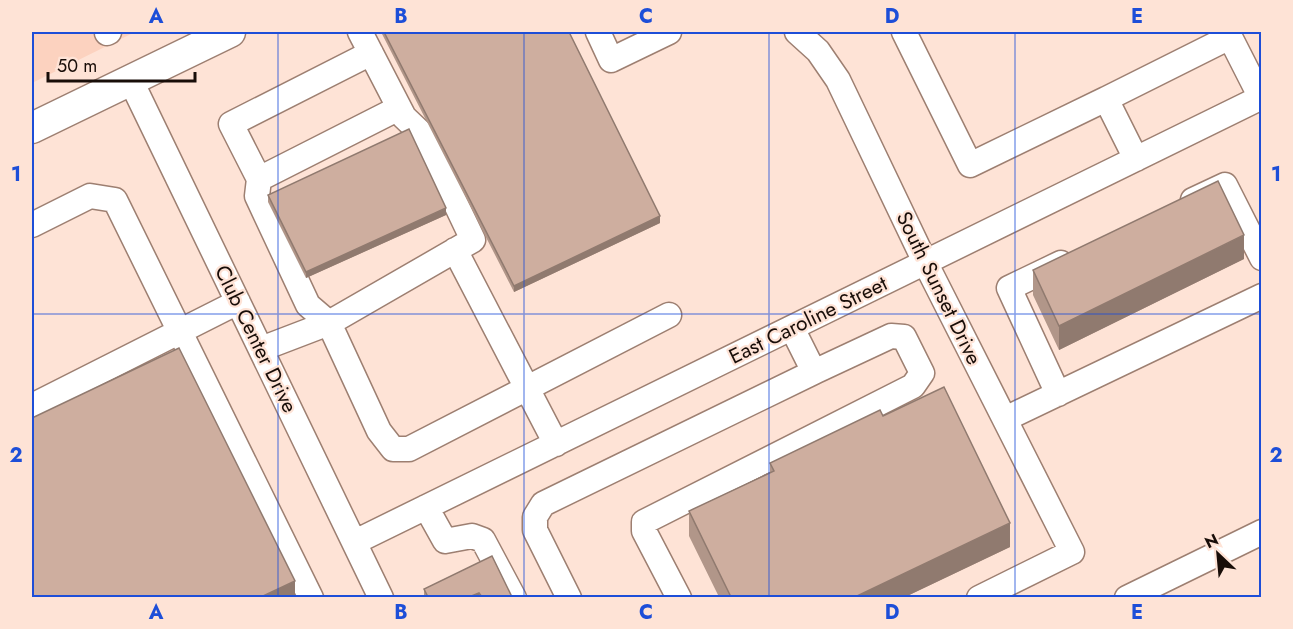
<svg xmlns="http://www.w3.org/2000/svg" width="1293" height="629" font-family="Jost,sans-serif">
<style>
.built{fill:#fcd2bf}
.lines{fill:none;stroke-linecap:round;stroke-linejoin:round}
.minor-casing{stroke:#9d7f71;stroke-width:27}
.major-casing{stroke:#9d7f71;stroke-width:33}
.minor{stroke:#fff;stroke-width:24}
.major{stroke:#fff;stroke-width:30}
.wall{fill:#b19689}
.shaded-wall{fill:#907a6f}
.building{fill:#ceae9f;stroke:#907a6f;stroke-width:1.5}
.grid{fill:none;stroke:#1d4ed8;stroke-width:1.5;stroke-opacity:0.55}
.labels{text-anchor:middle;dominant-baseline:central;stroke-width:4.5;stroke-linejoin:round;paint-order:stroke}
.street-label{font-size:21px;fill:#180d08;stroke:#fee3d6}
.neatline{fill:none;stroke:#1d4ed8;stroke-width:2}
.grid-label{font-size:20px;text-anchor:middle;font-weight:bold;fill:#1d4ed8}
</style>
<rect width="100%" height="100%" fill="#fee3d6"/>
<path class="built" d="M32 32H135L32 83Z"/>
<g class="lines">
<defs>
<path id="minor" d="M598 32 611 60 669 32
M797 32 818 51 838 80 925 262 1072 552 979 598
M904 32 970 165 1106 99
M107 33 109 32
M371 53 231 124 259 179 399 108
M131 81 381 598
M1136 159 1106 99 1230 37 1261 98
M259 179 257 196 308 305 329 323 379 431 393 449H409L669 315
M1193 200 1225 185 1262 258
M32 225 90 196 115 200 311 598
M455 250 556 444
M261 349 329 323 473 240 423 135 404 117 360 32
M1058 394 1009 288 1061 263
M32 406 238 302
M1005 419 1262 296
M426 507 445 541 472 536 483 540 514 598
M355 542 1262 97
M569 598 535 530V517L543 504 814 372 792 328
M679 598 644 531V522L913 386 922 373 904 337 891 336 814 372
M1127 598 1262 532"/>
<path id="major" d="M32 128 230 32"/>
</defs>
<use href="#minor" class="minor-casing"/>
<use href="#major" class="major-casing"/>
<use href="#minor" class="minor"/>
<use href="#major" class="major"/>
</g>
<path class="wall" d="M381 32H569L660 223 514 292Z
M268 195 446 215 306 278 268 202Z
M1244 259 1059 350 1033 295V270Z
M883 416 1010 547 905 597H719L689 536V511L770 472V463Z
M492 556 512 597H424V589Z"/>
<path class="shaded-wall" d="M446 208V215L306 278V272Z
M660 216V223L514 292V286Z
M1244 235V259L1059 350V326Z
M1010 523V547L905 597H855Z
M295 581V597H261Z
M479 593V597H469Z"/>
<path class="building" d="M384 32H569L660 216 514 286Z
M409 129 446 208 306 272 268 195Z
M1218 181 1244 235 1059 326 1033 270Z
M179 348 295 581 261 597H32V418Z
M944 387 1010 523 855 597H731L689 511 774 471 770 463 880 410 883 416Z
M492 556 512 597H482L479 593 469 597H428L424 589Z"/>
<path class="grid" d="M278 32V598M524 32V598M769 32V598M1015 32V598M32 314H1262"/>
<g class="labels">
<g class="street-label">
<text transform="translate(939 288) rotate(64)">South Sunset Drive</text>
<text transform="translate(808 320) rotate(-26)">East Caroline Street</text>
<text transform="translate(256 339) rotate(64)">Club Center Drive</text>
</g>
</g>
<rect width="1293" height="629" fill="none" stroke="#fee3d6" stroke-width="66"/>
<g transform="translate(1218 554) rotate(334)" stroke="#fee3d6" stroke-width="4.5" paint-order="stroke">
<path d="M0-4.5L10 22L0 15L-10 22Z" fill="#180d08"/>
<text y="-9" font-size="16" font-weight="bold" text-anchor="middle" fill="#180d08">N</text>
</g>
<path d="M48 72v9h147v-9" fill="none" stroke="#180d08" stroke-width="3"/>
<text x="57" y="72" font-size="18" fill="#180d08" stroke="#fee3d6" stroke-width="4.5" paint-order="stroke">50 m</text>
<rect x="33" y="33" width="1227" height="563" class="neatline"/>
<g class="grid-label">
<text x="156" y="23">A</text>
<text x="401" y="23">B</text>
<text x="646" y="23">C</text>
<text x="892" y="23">D</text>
<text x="1137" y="23">E</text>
<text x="16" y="181">1</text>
<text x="1276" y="181">1</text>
<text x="16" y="462">2</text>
<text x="1276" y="462">2</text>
<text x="156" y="619">A</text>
<text x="401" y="619">B</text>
<text x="646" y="619">C</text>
<text x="892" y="619">D</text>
<text x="1137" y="619">E</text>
</g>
</svg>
